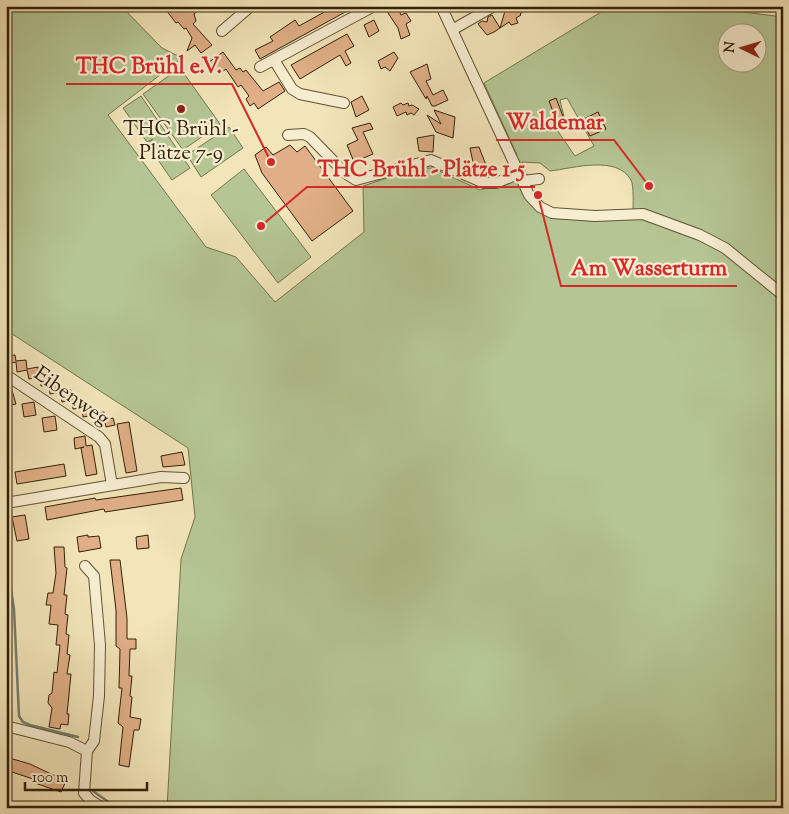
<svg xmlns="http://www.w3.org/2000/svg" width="789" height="814" font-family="'Sorts Mill Goudy',serif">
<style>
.green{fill:#b5c694;stroke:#74734e;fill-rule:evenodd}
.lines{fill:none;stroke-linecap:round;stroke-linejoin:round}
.stream{stroke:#727f6f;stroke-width:2.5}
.building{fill:#e0af87;stroke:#322007}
.minor-casing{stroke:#625134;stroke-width:12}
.minor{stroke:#f7eed2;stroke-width:10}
.poi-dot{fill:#8f2418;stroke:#f7eed2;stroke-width:2}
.labels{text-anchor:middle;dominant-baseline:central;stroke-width:4.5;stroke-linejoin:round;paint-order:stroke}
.poi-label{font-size:21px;fill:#322007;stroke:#f7eed2}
.street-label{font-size:21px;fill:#322007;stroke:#f7eed2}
.leader{fill:none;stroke:#d62828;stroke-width:2}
.callout-dot{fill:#d62828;stroke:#f7eed2;stroke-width:2}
.callout-label{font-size:22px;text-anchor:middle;font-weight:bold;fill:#d62828;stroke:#f7eed2;stroke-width:4.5;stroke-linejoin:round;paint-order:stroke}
</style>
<rect width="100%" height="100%" fill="#f2e5b9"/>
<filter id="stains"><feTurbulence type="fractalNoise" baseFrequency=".004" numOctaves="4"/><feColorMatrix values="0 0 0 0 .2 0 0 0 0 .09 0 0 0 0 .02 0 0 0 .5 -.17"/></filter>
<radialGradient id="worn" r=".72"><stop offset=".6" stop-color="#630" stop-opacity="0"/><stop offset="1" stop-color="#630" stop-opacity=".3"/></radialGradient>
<path class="green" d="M6 6H121L162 48 182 58 108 115 206 247 236 257 275 302 364 232 363 186 417 168H433L480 190 514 181 512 163 517 155 484 83 611 6H696L783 17V808H167L181 559 195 517 188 448 6 330ZM726 32H756V62H726ZM567 98 594 146 575 156 557 130 565 121 560 100ZM522 162 540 163 550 171C574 168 617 155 631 180 634 185 633 206 633 212L552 211 534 197Z
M180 68 220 124 183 150 143 94Z
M141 96 190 168 172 180 147 144 153 139 147 142 123 108Z
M229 127 243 148 201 177 187 155Z
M244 169 311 257 278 283 211 195Z"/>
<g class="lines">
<path class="stream" d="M6 462 8 472
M6 558 14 609 19 716 23 722 30 725 78 737
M93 791 117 808"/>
</g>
<path class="building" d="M163 6H203L194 14 196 21 193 24 212 45 201 53 195 45 187 51 192 38 186 28 184 29 178 22 176 23Z
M326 6H356L260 59 255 50 273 41 270 37 295 20 299 26 328 10Z
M393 6H397L401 15 406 13 411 21 406 24 410 35 401 39 398 28 386 10Z
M511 6H531L520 14 521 15 516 18 518 23 511 25 509 22 494 32 487 35 478 24 482 21 487 22 488 17 492 15 500 28 505 11Z
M374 20 379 31 369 37 364 25Z
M347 34 354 46 345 51 351 63 346 66 340 55 300 79 291 65Z
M223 52 236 70 240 68 243 72 246 70 263 91 279 82 285 91 258 109 254 103 250 106 246 99 249 96 241 85 238 87 226 69 219 74 209 62Z
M394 52 398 58 390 71 385 67 381 69 378 61Z
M427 64 431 79 426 81 433 95 443 90 448 100 435 106H432L427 96 426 99 410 72Z
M362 96 369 110 356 117 351 102Z
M556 98 564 119 557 122 549 101Z
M401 103 403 105 408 103 409 106 412 105 419 109 414 115 411 113 407 115 406 112 397 116 393 107Z
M434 110 455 117 453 138 436 132 427 115 441 124Z
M598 112 606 129 590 136 582 120Z
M370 123 373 129 363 132 373 154 354 162 347 145 358 140 352 128Z
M434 135 433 152 419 151 417 138Z
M290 145 297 152 305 146 353 211 312 241 262 173 255 155 266 147 273 155Z
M479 147 486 165 481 171 474 167 470 148Z
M15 355 16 361 26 360 27 369 38 367 39 377 29 379 27 370 17 372 16 362 7 364 6 356Z
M48 378 49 384 59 382 60 391 71 390 72 400 62 402 60 392 50 394 49 385 41 386 40 379Z
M11 387 16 404 6 406V388Z
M81 401 82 407 92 405 93 415 83 417 82 408 73 409 72 402Z
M34 402 36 415 24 417 22 404Z
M104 412 105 420 113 418 115 425 106 427 105 423 95 424 93 414Z
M55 416 57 430 44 432 42 418Z
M129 422 137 471 126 473 117 424Z
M85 436 86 446 92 445 97 474 86 476 81 448 84 447 75 449 74 438Z
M182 452 185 465 163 467 161 456Z
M64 464 66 476 17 484 15 472Z
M181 488 183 500 105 512 104 509 47 520 45 507 95 498 96 500Z
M25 515 29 539 17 541 12 517Z
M88 535V537L99 536 101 548 79 552 77 537Z
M148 535 149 548 137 549 136 537Z
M54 547H64L65 567 67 568 64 595H67L65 614 68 615 66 634 69 635 67 654 70 655 67 674H71L67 714H69L68 725 61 724 60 729 49 727 52 708 48 703 49 695 52 693 54 672 57 673 60 645H56L58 625 49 624 51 605H46L48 593H53L56 573Z
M110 560H120L127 618V639H136V649H130L129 676H132L130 696 132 697 130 717 141 719 139 730H134L129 767 119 765 123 727 118 723 122 688H119L120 649 116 646V610Z
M6 757 30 764 66 781 61 792 32 782 33 779 6 770Z"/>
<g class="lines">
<defs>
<path id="minor" d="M441 6 529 195 540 207 552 213 595 216 643 214 700 235 725 248 783 295
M452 30 494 6
M222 31 251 6
M274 60 292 89 300 94 344 103
M260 67 374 6
M288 135 304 134 310 137 345 173 356 180 431 160 484 183H496L520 173
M523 181 539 179
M6 375 99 437 105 444 112 485
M6 503 161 477 184 478
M85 566 94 576 100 645 99 696 94 741 87 751
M6 726 69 742 87 751 84 793 90 800 102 808"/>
</defs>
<use href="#minor" class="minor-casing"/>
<use href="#minor" class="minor"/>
</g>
<circle class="poi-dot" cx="181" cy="109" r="5"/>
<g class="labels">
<g class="poi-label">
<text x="181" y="130">THC Brühl -<tspan x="181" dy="24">Plätze 7-9</tspan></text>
</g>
<g class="street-label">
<text transform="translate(71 397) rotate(35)">Eibenweg</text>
</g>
</g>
<path class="leader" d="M271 162L232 84H66M649 186L614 140H496M261 226L307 187H535M538 195L561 286H737"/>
<g class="callout-dot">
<circle cx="271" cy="162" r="5"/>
<circle cx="649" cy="186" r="5"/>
<circle cx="261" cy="226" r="5"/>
<circle cx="538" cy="195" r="5"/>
</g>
<g class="callout-label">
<text x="149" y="73">THC Brühl e.V.</text>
<text x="555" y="129">Waldemar</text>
<text x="421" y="176">THC Brühl - Plätze 1-5</text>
<text x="649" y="275">Am Wasserturm</text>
</g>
<rect width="789" height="814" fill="none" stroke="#f2e5b9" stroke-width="25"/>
<rect x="8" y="8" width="774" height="799" fill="none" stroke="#322007" stroke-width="2.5"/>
<rect x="12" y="12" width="764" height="789" fill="none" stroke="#322007"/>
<g transform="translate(742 48) rotate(275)"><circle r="24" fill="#f7eed2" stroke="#a89c81"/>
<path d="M0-4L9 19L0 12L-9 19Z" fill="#8f2418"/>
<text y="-8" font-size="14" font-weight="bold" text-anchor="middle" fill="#322007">N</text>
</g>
<path d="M25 782v8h122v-8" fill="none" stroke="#322007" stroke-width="2.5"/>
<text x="32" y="782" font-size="15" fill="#322007" stroke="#f7eed2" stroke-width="4" paint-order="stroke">100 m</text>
<rect width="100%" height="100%" filter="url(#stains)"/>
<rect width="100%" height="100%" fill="url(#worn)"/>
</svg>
